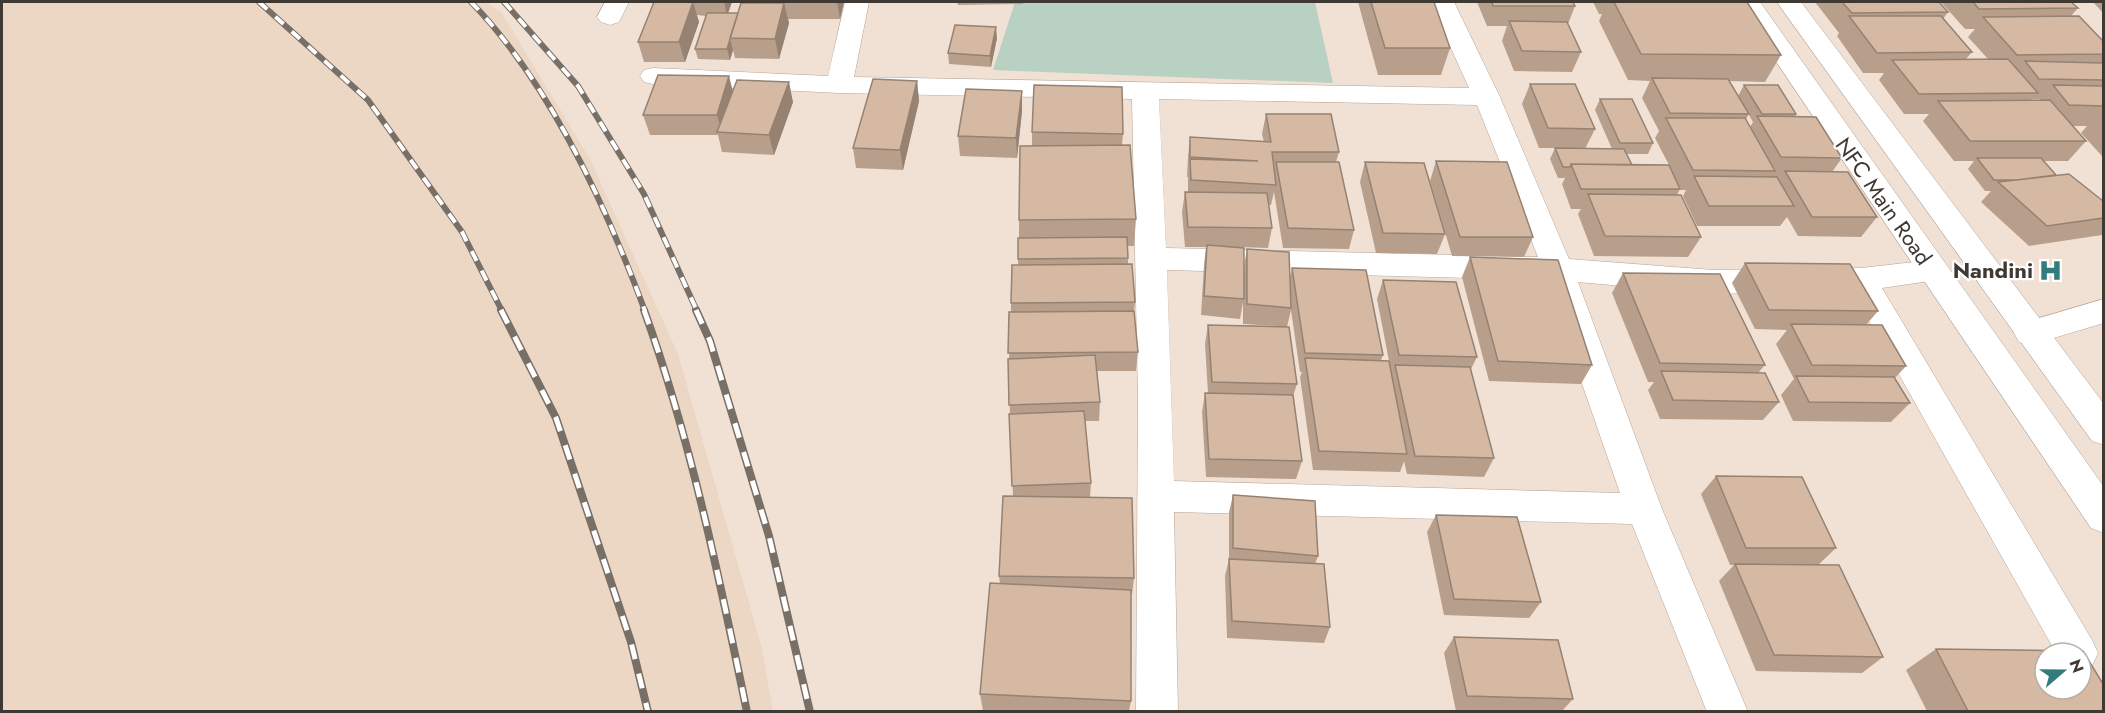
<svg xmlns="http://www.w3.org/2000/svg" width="2105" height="713" font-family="Jost,sans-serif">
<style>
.built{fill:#ecd6c4}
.green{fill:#b8d1c3}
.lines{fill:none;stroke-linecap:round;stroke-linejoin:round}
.minor-casing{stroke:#b4a498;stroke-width:1}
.secondary-casing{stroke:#b4a498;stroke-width:1}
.minor{fill:#fff;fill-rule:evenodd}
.secondary{fill:#fff;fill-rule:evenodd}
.rail-far1-casing{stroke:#786f67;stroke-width:6}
.rail-casing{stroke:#786f67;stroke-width:8}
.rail-far1{stroke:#fff;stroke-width:4;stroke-dasharray:11;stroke-linecap:butt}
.rail{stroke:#fff;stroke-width:5;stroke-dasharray:15;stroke-linecap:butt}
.wall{fill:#b79f8c;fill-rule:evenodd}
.shaded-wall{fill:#958272}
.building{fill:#d5b9a3;stroke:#958272;stroke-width:1.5;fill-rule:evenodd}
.labels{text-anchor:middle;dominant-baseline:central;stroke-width:4.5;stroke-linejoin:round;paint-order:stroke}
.street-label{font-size:22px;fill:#3f3934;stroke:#fff}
.poi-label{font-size:22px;font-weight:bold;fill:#3f3934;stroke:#fff;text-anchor:end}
</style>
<rect width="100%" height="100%" fill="#f1e1d4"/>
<path class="built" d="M2 2H486L501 12 590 159 678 354 762 649 773 711H2Z"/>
<path class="green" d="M1015 2H1315L1333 83 993 70Z"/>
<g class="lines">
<defs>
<path id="minor" d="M605 2H629L619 22 610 25 601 22 597 17Z
M845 2H869L854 77 1469 88 1430 2H1454L1500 97 1569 259 1713 270 1861 268 1932 260 1943 263 1947 271 1943 279 1882 288 2092 640 2098 653 2092 666 2081 671V653H2056L1852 291 1713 294 1578 282 1662 509 1748 712H1707L1632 524 1174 512 1178 712H1136L1138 400 1132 99 839 93 653 84 644 82 640 76 644 70 653 68 828 76ZM1159 99 1477 105 1538 257 1166 248ZM1167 270 1546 280 1620 493 1174 481Z
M2104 299V323L2030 345 2019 342 2014 333 2019 324Z"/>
<path id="secondary" d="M1736 2H1760L2104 487V533L2091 528Z
M1777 2H1801L2104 404V445L2092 441Z"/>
</defs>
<use href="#minor" class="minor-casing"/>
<use href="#secondary" class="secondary-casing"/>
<use href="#minor" class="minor"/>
<use href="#secondary" class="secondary"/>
<defs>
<path id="rail-far1" d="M259 2 368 100 462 232 502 311
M471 2C550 83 606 206 645 311
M504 2 578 86 644 194 697 311"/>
<path id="rail" d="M501 310 556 418 631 642 648 712
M644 310C691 440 719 577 747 712
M696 310 710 341 769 536 810 712"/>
</defs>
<use href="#rail-far1" class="rail-far1-casing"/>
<use href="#rail" class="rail-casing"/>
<use href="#rail-far1" class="rail-far1"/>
<use href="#rail" class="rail"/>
</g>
<path class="wall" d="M654 2H732L728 13H738L751 3V2H844L840 19H788L789 23 779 59 735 58 733 50 730 60 698 59 695 49 706 16 697 15 699 22 685 62H644L638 42Z
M957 2H1023V4L958 5Z
M1358 2H1434L1450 48 1441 75H1378Z
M1477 2H1573L1575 6 1568 24 1581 52 1572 72 1514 71 1502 41 1507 26H1487Z
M1593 2H1747L1781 55 1765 82 1729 81 1749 114 1746 119 1750 127 1753 122 1738 96 1744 85 1796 114 1795 117 1842 158 1832 172 1877 217 1861 237 1798 236 1787 217 1780 226H1697L1683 196 1686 190H1681L1669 166 1680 189 1677 195 1701 237 1688 257 1594 256 1578 214 1581 209H1571L1562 184 1565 178H1558L1550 159 1555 148H1539L1522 104 1530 84 1595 129 1585 149H1612L1595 110 1600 99 1653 143 1648 154H1627L1632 165H1669L1655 138 1659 131 1642 98 1650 81 1628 80 1599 21 1602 14H1599Z
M1815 2H1939L1948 12 1943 19 1972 52 1966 59H1988L1968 37 1975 29H1965L1941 2H2071L2078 8 2071 16 2103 41V155L2102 156 2081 133 2087 126H2073L2086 141 2068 161H2044L2056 175 2103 201V233L2102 235 2029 246 1981 202 1991 191H1985L1968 169 1974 161H1954L1923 121 1929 114H1904L1879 80 1884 73H1863L1837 36 1839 33ZM2032 99H2041L2040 100H2031Z
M2093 2H2103V13Z
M997 38 991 67 949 64 948 53Z
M917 81 919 101 903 170 856 168 853 148Z
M733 91 793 102 774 155 722 152 718 135H650L643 115Z
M1022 91V111L1017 158 960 156 958 136Z
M1266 114 1339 152 1336 162 1354 230 1349 249 1283 248 1274 192 1271 205H1269L1272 228 1268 248 1240 247 1244 266 1247 249 1290 278 1292 268 1383 355 1381 360 1389 361 1377 299 1383 280 1477 357 1471 369 1494 458 1484 477 1407 474 1404 461 1400 472 1313 470 1300 377 1302 372H1300L1291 310 1287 327 1297 384 1293 396 1302 461 1296 479 1206 477 1202 412 1205 393H1208L1205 344 1208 325 1278 326 1243 324V302L1240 319 1201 315 1204 265 1206 247H1185L1182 212 1185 192 1188 193V177H1187L1188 157 1190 137 1264 142 1262 134Z
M1032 132 1123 134 1122 145 1136 219 1134 246H1128V264L1135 302 1134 311 1138 352 1136 371H1097L1100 402 1099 421H1085L1091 483 1090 497 1134 578 1132 594H1131V701L1129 711H983L980 694 1000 584 999 576 1013 496 1008 359H1009L1011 312V303L1018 265V238H1019V220L1032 146Z
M1436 161 1533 237 1524 257 1452 256 1430 181Z
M1365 162 1445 234 1437 254 1376 253 1360 182Z
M1470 257 1592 365 1581 384 1489 381 1462 277Z
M1745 263 1878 311 1866 325 1906 366 1895 378 1910 403 1891 422 1793 421 1781 395 1794 379 1776 344 1787 330 1755 329 1732 283Z
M1623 273 1765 365 1758 373 1779 402 1763 420 1660 419 1648 390 1654 382H1648L1612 293Z
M1716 476 1836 548 1818 565 1883 657 1862 673 1756 671 1719 581 1734 565H1730L1701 494Z
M1233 495 1318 556 1315 564 1330 627 1324 643 1227 638 1225 576 1229 559V512Z
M1436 515 1541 602 1529 618 1444 615 1427 532Z
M1454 637 1573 699 1562 711H1456L1444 653Z
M1936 649 2103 711H1927L1906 670Z"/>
<path class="shaded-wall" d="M693 2 699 22 685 62 679 42Z
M724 2H732L727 16Z
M837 2H844L840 19Z
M784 3 789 23 779 59 775 39Z
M996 27 997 38 991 67 990 56Z
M730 39 733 50 730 60 727 49Z
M729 76 734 96 722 132 717 115Z
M917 81 919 101 903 170 900 150Z
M789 82 793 102 774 155 769 135Z
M1022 91V111L1017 158 1016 138Z"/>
<path class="building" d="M654 2H693L679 42H638Z
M1371 2H1434L1450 48H1385Z
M1492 2H1573L1575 6H1493Z
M1614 2H1747L1781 55 1641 54Z
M1842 2H1939L1948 12 1852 13Z
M1973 2H2071L2078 8 1979 9Z
M741 3H784L775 39 730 38Z
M707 13H738L727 49H695Z
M1849 16H1941L1972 52 1877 53Z
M2079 16 2103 41V54L2017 55 1983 17Z
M1509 21 1567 22 1581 52 1522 51Z
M955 25 996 27 990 56 948 53Z
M2008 59 2038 93 1919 94 1892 60Z
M2025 61 2103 63V80L2039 79Z
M658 75 729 76 717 115H643Z
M1652 78 1728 79 1749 114 1670 113Z
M873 79 917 81 900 150 853 148Z
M737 80 789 82 769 135 717 132Z
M1530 84H1575L1595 129 1548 128Z
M1034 85 1122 87 1123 134 1032 132Z
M1744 85H1778L1796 114H1762Z
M2053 85 2103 86V106L2069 105Z
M966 89 1022 91 1016 138 958 136Z
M1600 99H1632L1653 143H1620Z
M2050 100 2086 141H1970L1938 101Z
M1266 114H1331L1339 152H1272L1276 185 1191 180 1190 159 1258 161 1190 157V137L1271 142Z
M1757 116 1816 117 1842 158 1781 157Z
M1666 118H1745L1775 171 1693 170Z
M1130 145 1136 219 1019 220 1020 146Z
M1555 148 1624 149 1632 165 1571 164 1570 167H1563Z
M1977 158H2041L2056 175 2017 180H1994Z
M1436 161 1507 162 1533 237H1460Z
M1276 162H1339L1354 230 1288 228Z
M1365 162 1424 163 1445 234 1383 233Z
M1571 164 1669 165 1680 189H1581Z
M1785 171 1848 172 1877 217H1812Z
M2069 174 2103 201V218L2047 226 1998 182Z
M1694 176 1777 177 1794 206H1709Z
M1185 192 1267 193 1272 228 1188 227Z
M1588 194 1681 195 1701 237 1605 236Z
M1127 237 1128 258 1018 259V238Z
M1207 245 1244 248V299L1204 296Z
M1247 249 1289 252 1291 308 1247 304Z
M1470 257 1558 260 1592 365 1498 361Z
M1745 263 1850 264 1878 311 1769 310Z
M1132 264 1135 302 1011 303 1012 265Z
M1292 268 1366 270 1383 355 1305 353Z
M1623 273 1720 274 1765 365 1660 363Z
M1383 280 1456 282 1477 357 1399 355Z
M1134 311 1138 352 1008 353 1009 312Z
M1791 324 1882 325 1906 366 1812 365Z
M1208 325 1289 327 1297 384 1212 382Z
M1095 355 1100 402 1009 405 1008 359Z
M1305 358 1389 361 1407 454 1319 451Z
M1395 365 1470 367 1494 458 1415 456Z
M1661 371 1765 373 1779 402 1673 400Z
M1796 376 1894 377 1910 403 1809 402Z
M1205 393 1293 395 1302 461 1209 459Z
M1084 411 1091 483 1012 486 1009 414Z
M1716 476 1802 477 1836 548H1746Z
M1233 495 1315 501 1318 556 1233 548Z
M1003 496 1132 498 1134 578 999 576Z
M1436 515 1517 517 1541 602 1454 599Z
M1229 559 1324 564 1330 627 1232 621Z
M1735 564 1839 565 1883 657 1774 655Z
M990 583 1131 590V701L980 694Z
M1454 637 1558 640 1573 699 1467 696Z
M1936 649 2083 651 2103 684V711H1968ZM2045 653H2081V689H2045Z"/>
<defs>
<symbol id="hospital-bare" viewBox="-9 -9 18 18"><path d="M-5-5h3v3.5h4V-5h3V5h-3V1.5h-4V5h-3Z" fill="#337c7c" stroke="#fff" stroke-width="2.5" paint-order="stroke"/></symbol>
</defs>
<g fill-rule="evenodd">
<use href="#hospital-bare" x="2034" y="254" width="33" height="33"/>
</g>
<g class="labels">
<g class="street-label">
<text transform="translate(1884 201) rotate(55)">NFC Main Road</text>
</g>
<g class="poi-label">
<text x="2033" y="270">Nandini</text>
</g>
</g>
<rect width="2105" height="713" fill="none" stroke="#3f3934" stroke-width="6"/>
<g transform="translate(2063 671) rotate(70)"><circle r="28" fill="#ffffff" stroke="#b2b0ae" stroke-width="1.5"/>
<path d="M0-4.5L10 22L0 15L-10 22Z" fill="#337c7c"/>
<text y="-9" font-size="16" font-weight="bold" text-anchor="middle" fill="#3f3934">N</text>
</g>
</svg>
